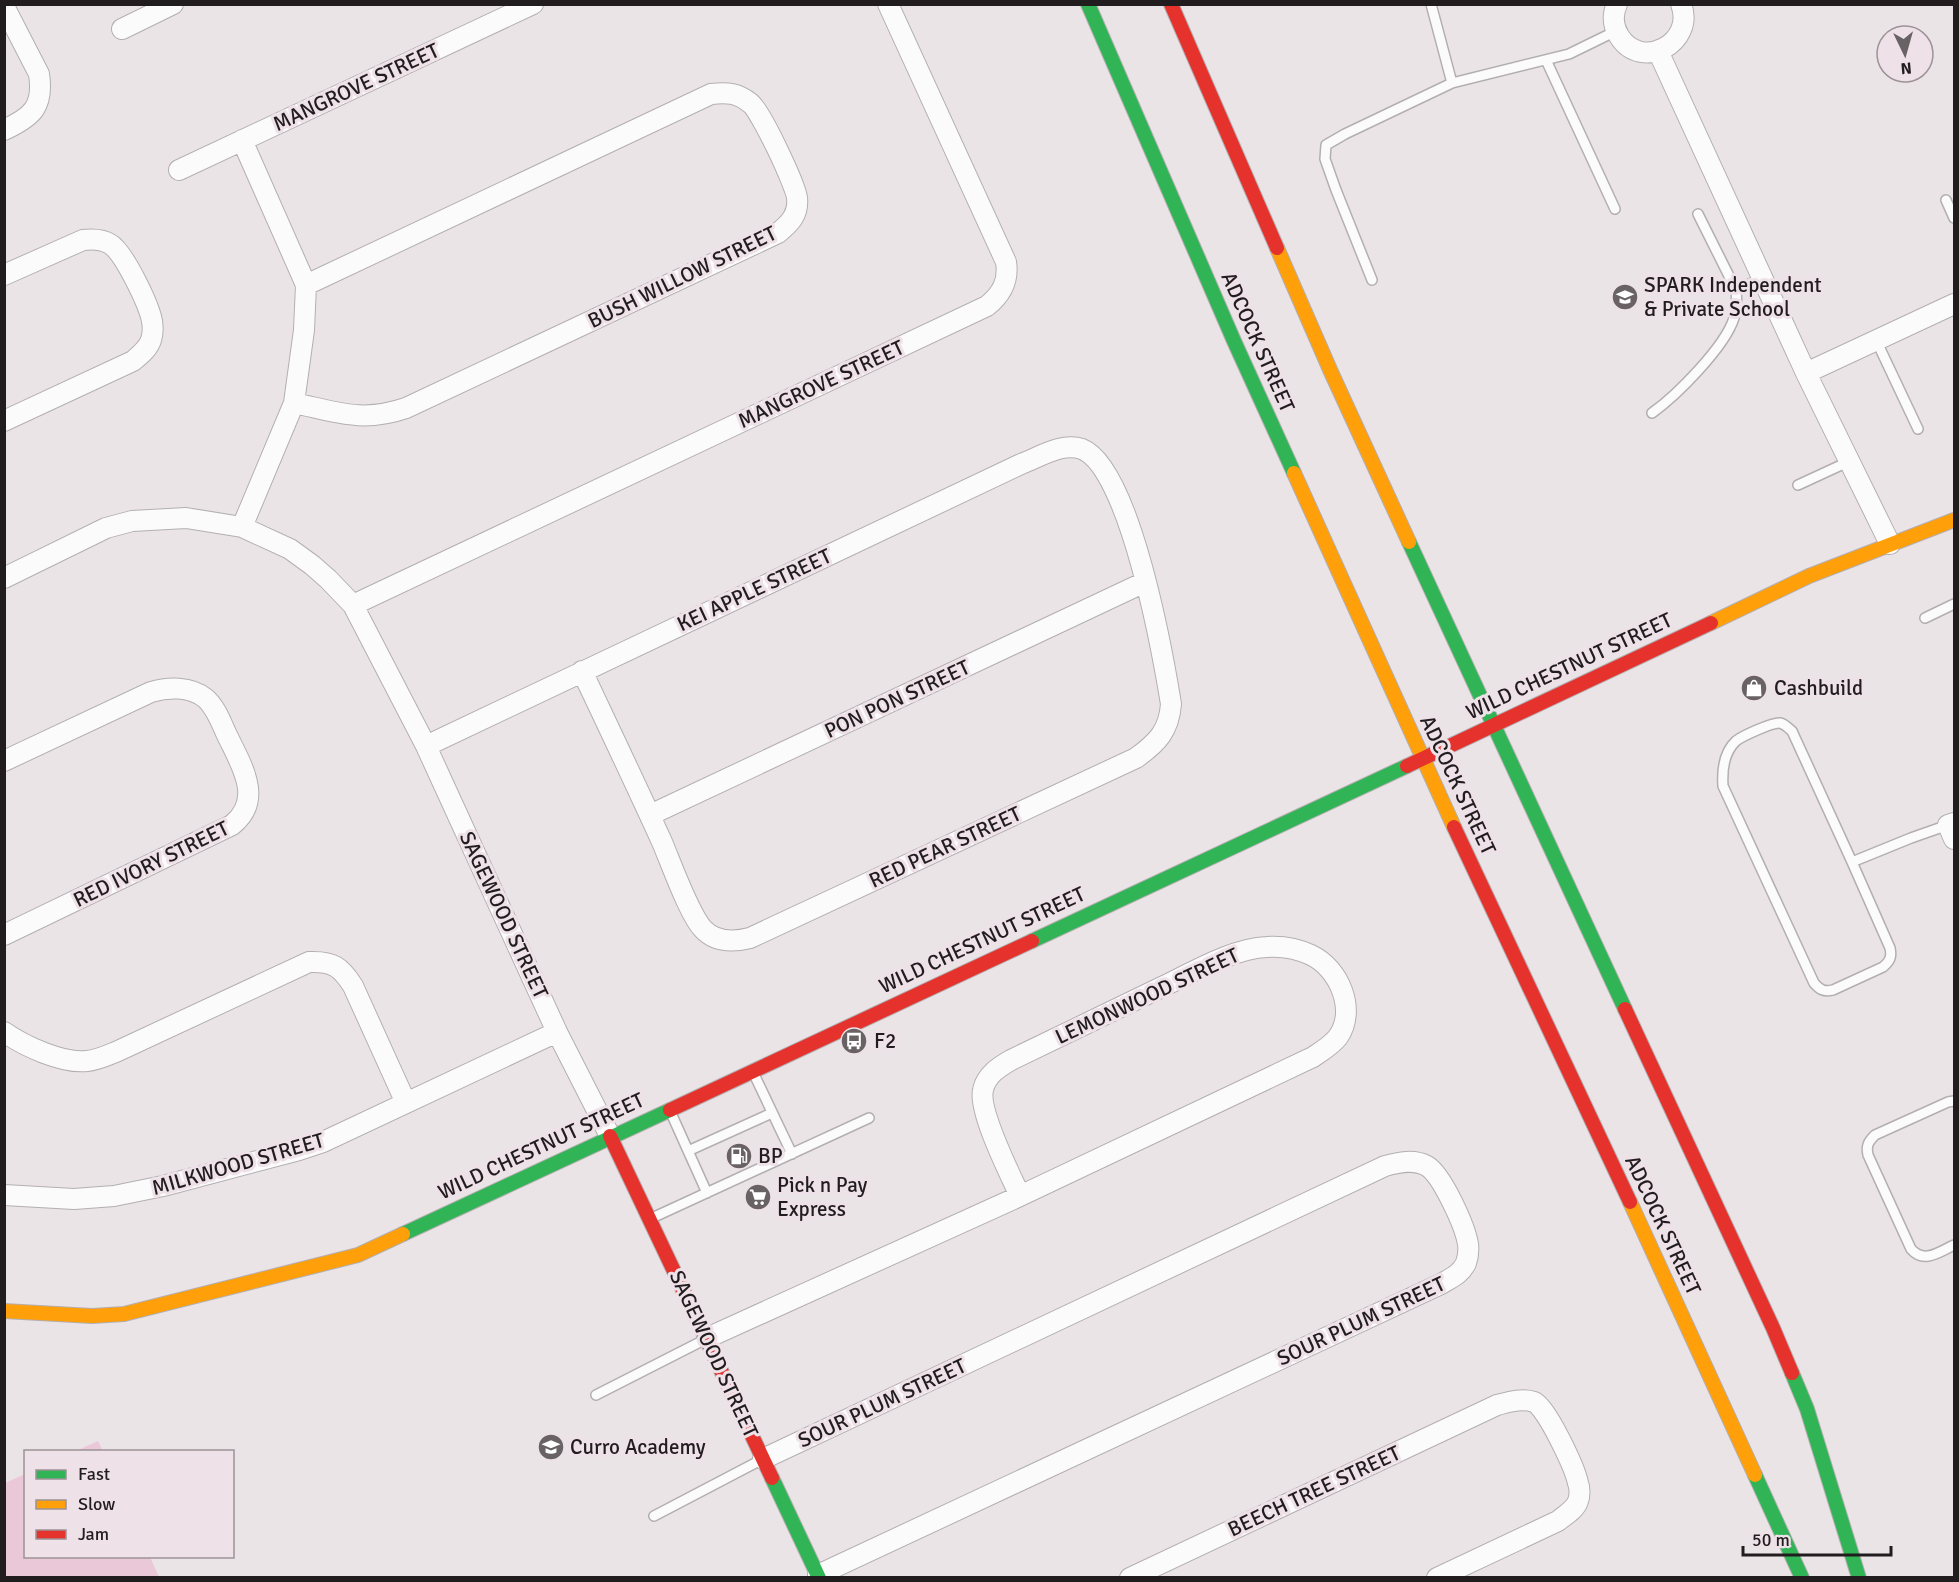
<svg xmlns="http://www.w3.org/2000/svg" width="1959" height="1582" font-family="Signika,sans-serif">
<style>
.green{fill:#eac8d8}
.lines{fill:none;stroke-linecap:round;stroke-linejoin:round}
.lane-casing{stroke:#b3afb1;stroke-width:12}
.street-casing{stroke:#b3afb1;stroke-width:22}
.fast-casing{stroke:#b3afb1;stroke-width:16}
.slow-casing{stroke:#b3afb1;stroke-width:16}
.jam-casing{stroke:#b3afb1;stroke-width:16}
.lane{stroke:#fcfbfb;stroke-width:9}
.street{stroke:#fcfbfb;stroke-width:20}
.fast{stroke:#30b455;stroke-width:14}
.slow{stroke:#ff9f0a;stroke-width:14}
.jam{stroke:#e5322d;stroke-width:14}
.labels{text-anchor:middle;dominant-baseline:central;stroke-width:6;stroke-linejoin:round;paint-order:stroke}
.street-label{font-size:21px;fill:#211c1e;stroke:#eee1e7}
.poi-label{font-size:21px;fill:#211c1e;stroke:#eee1e7;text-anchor:start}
</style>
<rect width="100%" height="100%" fill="#ebe4e7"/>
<path class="green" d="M98 1441 103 1451H76Z
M25 1474 26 1556 150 1557 159 1577H5V1483Z"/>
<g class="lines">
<defs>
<path id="lane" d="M1431 4 1452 83
M1546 60 1615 209
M1946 200 1954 218
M1698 214 1736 290 1763 278
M1372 280 1336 190 1325 159 1326 145 1345 134 1452 83 1569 54 1616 31
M1876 340 1918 429
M1652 413C1676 396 1725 347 1734 318 1737 309 1737 300 1736 290
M1798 485 1850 461
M1925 618 1954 604
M1852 862 1890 948C1892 957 1890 961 1883 967L1833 990C1824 992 1820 990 1814 983L1723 786C1722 771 1724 752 1736 741 1742 736 1773 722 1780 723 1785 724 1788 728 1792 731L1852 862 1911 838 1948 825
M753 1072 792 1154
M1954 1101 1948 1102 1875 1135C1868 1142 1866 1146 1868 1155L1911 1249C1924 1264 1939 1252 1954 1245
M671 1113 707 1193
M688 1151 772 1113
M652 1218 869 1118
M596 1395 704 1340
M654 1516 761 1460"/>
<path id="street" d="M1617 4C1612 15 1613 26 1619 36 1641 72 1696 43 1681 4
M4 6 39 74C44 107 32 117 4 130
M122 29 173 4
M1658 51 1806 373 1890 544
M242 140 306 285 304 330 294 403 242 527
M179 170 533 4
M4 275 83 240C92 239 102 239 110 244 124 252 149 305 152 321 153 327 153 334 151 340 148 349 140 355 133 361L4 421
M1806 373 1954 304
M294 403C337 412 362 423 406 408L778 233C789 224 799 215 797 198 796 186 760 109 750 103 738 93 727 92 711 94L306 285
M4 578 106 528 132 521 186 518 242 527 290 549 312 565 328 579 353 605 426 746 557 1032 610 1136
M353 605 987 306C1002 294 1009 281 1006 262L888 4
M426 746 1021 464C1040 457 1062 442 1082 449 1130 468 1163 655 1171 704 1169 731 1157 743 1136 758L750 938C734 942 716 943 703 929 689 914 671 863 662 842 636 785 609 728 582 671
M4 761 151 692C168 687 190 686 205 698 215 706 221 722 226 733 240 763 265 799 232 825L4 935
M650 815 1145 582
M1954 823 1948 825 1954 839
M4 1032C24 1046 63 1064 87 1061 98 1060 108 1055 118 1051L309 962C333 961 341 967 353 986L406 1103
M4 1195 74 1199 114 1196 163 1186 299 1150 323 1142 557 1032
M707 1338 1020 1196 1313 1057C1322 1051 1332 1045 1338 1037 1357 1010 1339 968 1311 955 1298 949 1281 946 1267 947 1234 948 1193 972 1164 986 1113 1011 1062 1035 1011 1060 999 1067 986 1075 983 1090 978 1111 1010 1174 1020 1196
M763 1459 1385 1166C1399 1162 1414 1159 1427 1166 1442 1175 1465 1226 1468 1244 1469 1251 1468 1257 1466 1263 1461 1274 1451 1278 1441 1284L818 1575
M1130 1578 1497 1405C1509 1402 1522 1398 1534 1402 1546 1406 1575 1468 1578 1483 1580 1488 1580 1496 1578 1501 1575 1510 1565 1515 1558 1521L1437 1578"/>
<path id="fast" d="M1088 4 1234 341 1294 473
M1409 542 1625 1009
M1032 941 1407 766
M403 1234 670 1110
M1792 1373 1807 1409 1859 1578
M1755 1475 1802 1578
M772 1478 819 1578"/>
<path id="slow" d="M1277 248 1331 372 1409 542
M1294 473 1454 827
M1711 623 1809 576 1954 520
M1630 1202 1755 1475
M4 1311 92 1316 124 1314 358 1255 403 1234"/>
<path id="jam" d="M1171 4 1277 248
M1407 766 1711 623
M1454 827 1630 1202
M1625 1009 1773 1328 1792 1373
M670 1110 1032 941
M610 1136 772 1478"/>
</defs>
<use href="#lane" class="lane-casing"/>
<use href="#street" class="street-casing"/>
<use href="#fast" class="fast-casing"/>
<use href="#slow" class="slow-casing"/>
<use href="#jam" class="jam-casing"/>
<use href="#lane" class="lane"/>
<use href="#street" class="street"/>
<use href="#fast" class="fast"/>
<use href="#slow" class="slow"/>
<use href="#jam" class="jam"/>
</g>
<defs>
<symbol id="school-disc" viewBox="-11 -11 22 22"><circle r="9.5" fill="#686264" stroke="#eee1e7"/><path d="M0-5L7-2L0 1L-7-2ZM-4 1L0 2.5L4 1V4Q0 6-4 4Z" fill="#fff"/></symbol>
<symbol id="shop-disc" viewBox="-11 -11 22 22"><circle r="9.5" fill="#686264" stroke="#eee1e7"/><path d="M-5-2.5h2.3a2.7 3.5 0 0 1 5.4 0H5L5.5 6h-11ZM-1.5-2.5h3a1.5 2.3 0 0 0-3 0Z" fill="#fff"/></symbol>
<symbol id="bus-disc" viewBox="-11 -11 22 22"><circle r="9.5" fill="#686264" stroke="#eee1e7"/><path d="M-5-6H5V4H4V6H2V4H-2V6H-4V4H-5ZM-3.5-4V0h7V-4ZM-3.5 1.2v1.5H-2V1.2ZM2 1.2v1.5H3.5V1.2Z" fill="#fff"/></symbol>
<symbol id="fuel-disc" viewBox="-11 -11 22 22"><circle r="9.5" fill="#686264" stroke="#eee1e7"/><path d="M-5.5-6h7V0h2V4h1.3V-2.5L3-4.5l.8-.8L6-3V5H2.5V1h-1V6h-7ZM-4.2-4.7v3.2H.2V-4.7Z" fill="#fff"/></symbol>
<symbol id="supermarket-disc" viewBox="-11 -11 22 22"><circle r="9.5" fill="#686264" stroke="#eee1e7"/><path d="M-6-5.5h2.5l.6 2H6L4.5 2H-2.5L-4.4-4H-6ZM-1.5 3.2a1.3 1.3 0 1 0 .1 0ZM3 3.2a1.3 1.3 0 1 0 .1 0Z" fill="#fff"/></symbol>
</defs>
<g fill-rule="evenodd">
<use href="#school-disc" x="1610" y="282" width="30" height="30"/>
<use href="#shop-disc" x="1739" y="673" width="30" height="30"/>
<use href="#bus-disc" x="839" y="1026" width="30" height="30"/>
<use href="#fuel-disc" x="724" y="1141" width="30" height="30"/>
<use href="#supermarket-disc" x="743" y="1182" width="30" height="30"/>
<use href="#school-disc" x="536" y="1432" width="30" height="30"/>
</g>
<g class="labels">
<g class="street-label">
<text transform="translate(356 87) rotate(-25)">MANGROVE STREET</text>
<text transform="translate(682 277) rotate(-26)">BUSH WILLOW STREET</text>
<text transform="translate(1258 342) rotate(66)">ADCOCK STREET</text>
<text transform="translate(821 384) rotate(-25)">MANGROVE STREET</text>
<text transform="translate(754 590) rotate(-25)">KEI APPLE STREET</text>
<text transform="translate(1569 666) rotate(-25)">WILD CHESTNUT STREET</text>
<text transform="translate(897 699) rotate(-25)">PON PON STREET</text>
<text transform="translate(1458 785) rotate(65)">ADCOCK STREET</text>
<text transform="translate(945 847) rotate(-25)">RED PEAR STREET</text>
<text transform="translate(151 864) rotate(-26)">RED IVORY STREET</text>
<text transform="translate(504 915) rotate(65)">SAGEWOOD STREET</text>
<text transform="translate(982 940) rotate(-25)">WILD CHESTNUT STREET</text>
<text transform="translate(1147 996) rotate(-25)">LEMONWOOD STREET</text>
<text transform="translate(541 1146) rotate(-25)">WILD CHESTNUT STREET</text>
<text transform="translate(238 1164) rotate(-16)">MILKWOOD STREET</text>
<text transform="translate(1663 1225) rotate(65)">ADCOCK STREET</text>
<text transform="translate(1361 1321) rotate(-25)">SOUR PLUM STREET</text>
<text transform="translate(714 1354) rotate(65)">SAGEWOOD STREET</text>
<text transform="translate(882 1403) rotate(-25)">SOUR PLUM STREET</text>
<text transform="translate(1314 1491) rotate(-25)">BEECH TREE STREET</text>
</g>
<g class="poi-label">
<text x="1644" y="285">SPARK Independent<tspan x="1644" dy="24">&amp; Private School</tspan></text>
<text x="1774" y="688">Cashbuild</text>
<text x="874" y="1041">F2</text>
<text x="758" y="1156">BP</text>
<text x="777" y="1185">Pick n Pay<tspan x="777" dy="24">Express</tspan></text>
<text x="570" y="1447">Curro Academy</text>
</g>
</g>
<rect width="1959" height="1582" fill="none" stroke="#211c1e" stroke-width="12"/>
<rect x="24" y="1450" width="210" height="108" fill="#eee1e7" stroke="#9c9297" stroke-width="1.5"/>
<rect x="36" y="1470" width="30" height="9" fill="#30b455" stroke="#9c9297" stroke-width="1.5"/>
<text x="78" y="1480" font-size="18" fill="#211c1e">Fast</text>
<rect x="36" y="1500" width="30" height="9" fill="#ff9f0a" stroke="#9c9297" stroke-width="1.5"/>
<text x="78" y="1510" font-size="18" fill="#211c1e">Slow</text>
<rect x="36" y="1530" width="30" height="9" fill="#e5322d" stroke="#9c9297" stroke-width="1.5"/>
<text x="78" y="1540" font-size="18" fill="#211c1e">Jam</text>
<g transform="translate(1905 54) rotate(175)"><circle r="28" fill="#eee1e7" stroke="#9c9297" stroke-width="1.5"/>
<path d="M0-4.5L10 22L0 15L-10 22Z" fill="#686264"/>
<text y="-9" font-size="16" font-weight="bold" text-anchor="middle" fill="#211c1e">N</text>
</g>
<path d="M1743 1546v9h148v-9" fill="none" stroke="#211c1e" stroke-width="3"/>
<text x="1752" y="1546" font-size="18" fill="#211c1e" stroke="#eee1e7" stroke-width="4.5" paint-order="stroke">50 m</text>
</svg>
